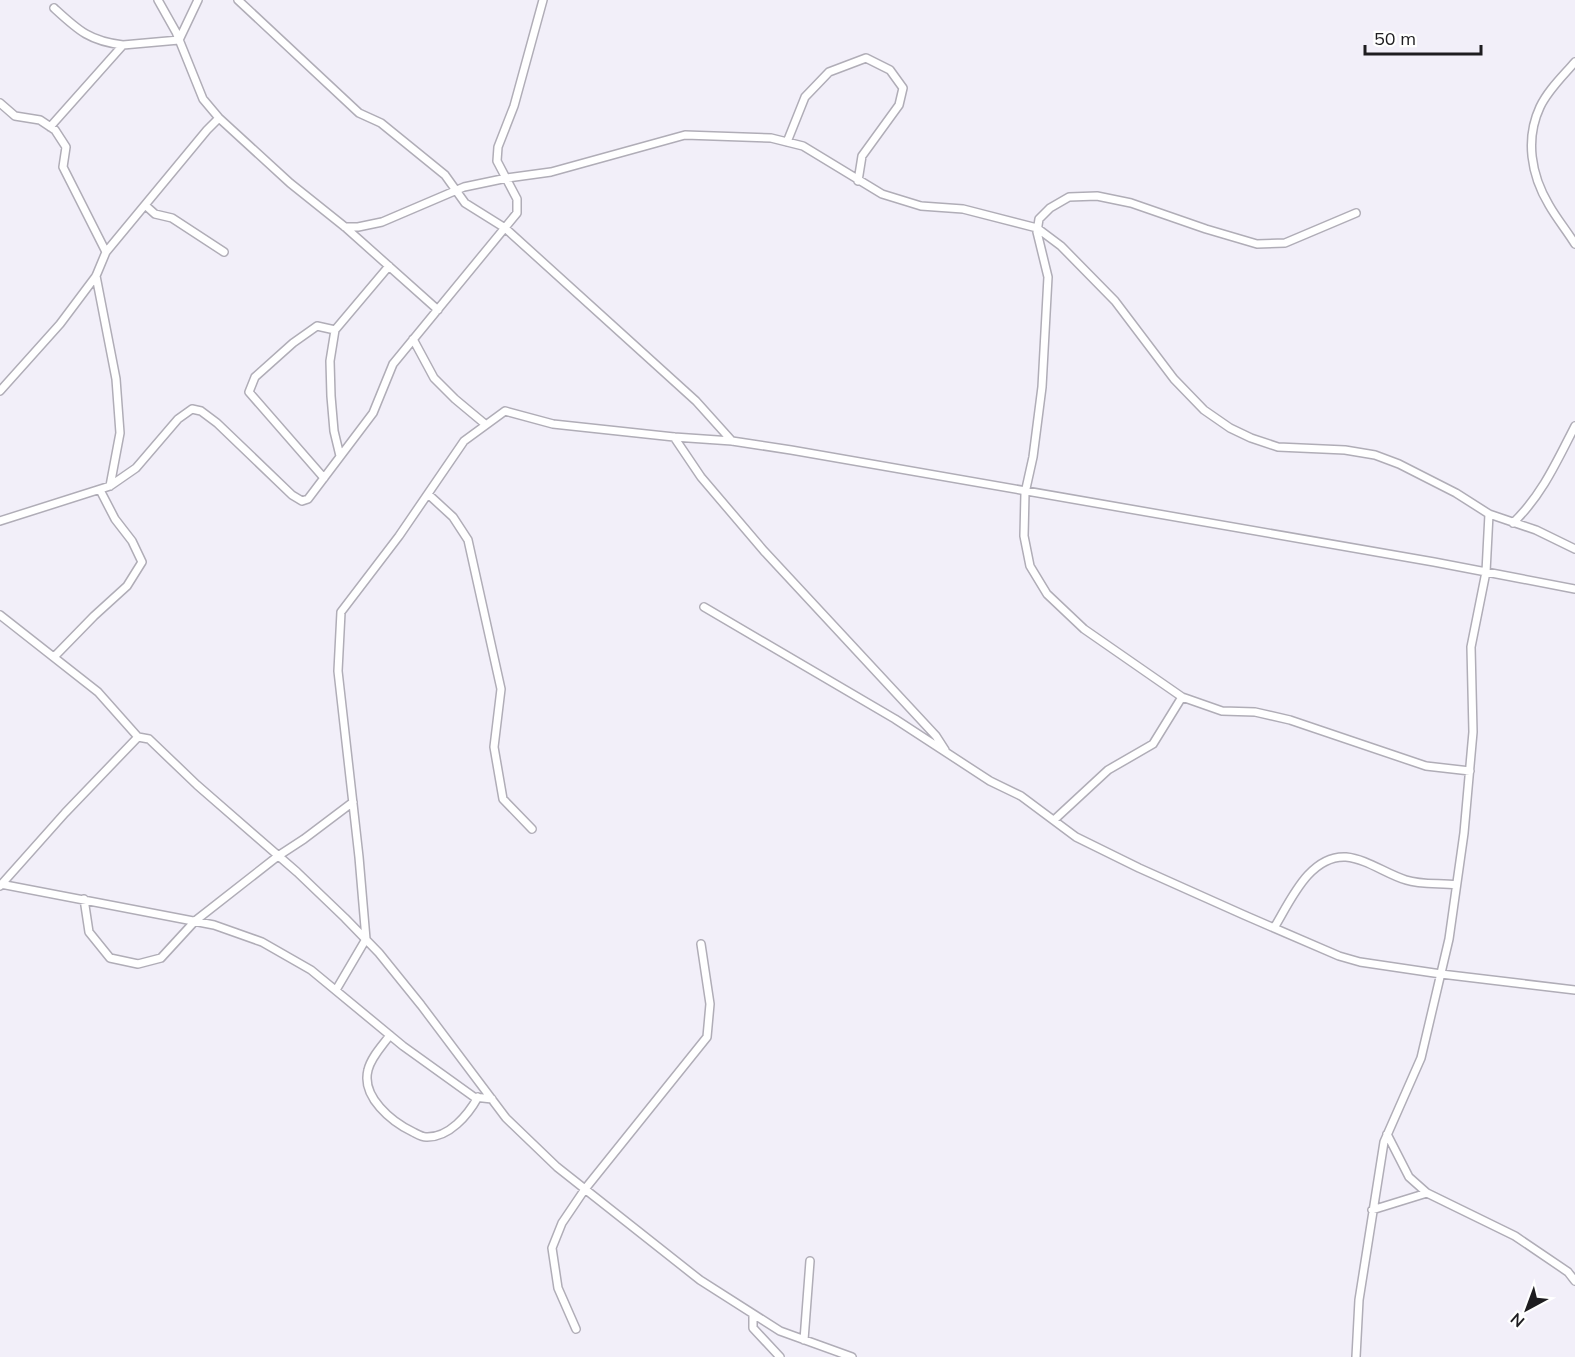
<svg xmlns="http://www.w3.org/2000/svg" width="1575" height="1357" font-family="Mulish,sans-serif">
<style>
.lines{fill:none;stroke-linecap:round;stroke-linejoin:round}
.service-casing{stroke:#b0adb7;stroke-width:10}
.service{stroke:#fff;stroke-width:7}
</style>
<rect width="100%" height="100%" fill="#f2eff9"/>
<g class="lines">
<defs>
<path id="service" d="M158 0 176 32 203 99 219 118 290 183 345 227 438 310
M238 0 359 113 381 123 445 175 465 203 505 228 696 401 732 441
M54 8C78 30 89 41 123 45
M1575 62C1563 76 1548 90 1540 107 1525 139 1531 175 1549 205 1557 219 1567 231 1575 244
M0 103 15 116 40 120 55 130 66 147 63 167 106 252
M50 127 123 45 179 40 198 0
M787 142 805 97 829 72 866 58 890 70 903 88 899 105 862 156 858 181
M145 205 155 214 172 218 224 252
M1356 213 1285 243 1257 244 1206 229 1131 203 1097 196 1069 197 1050 208 1039 219 1037 232 1048 277 1042 387 1033 457 1025 493 1024 536 1030 566 1047 594 1084 629 1182 697 1222 711 1255 712 1290 720 1426 766 1470 771
M345 227H358L382 222 464 187 507 178 551 172 685 135 771 138 803 146 882 194 921 206 963 209 1037 228 1061 246 1115 301 1174 379 1204 410 1230 428 1251 438 1278 447 1345 450 1375 455 1399 464 1456 493 1489 514 1536 530 1575 549
M96 276 116 379 120 433 110 486
M413 339 434 378 455 399 485 424
M0 391 60 324 96 276 106 252 207 130 219 118
M674 437 701 477 764 551 936 736 945 750
M340 456 334 431 331 396 330 361 335 330 389 266
M324 478 249 392 255 377 293 343 317 326 335 330
M428 494 453 517 468 540 501 689 494 747 503 799 532 829
M0 521 110 486 136 468 178 419 192 409 201 411 217 423 292 495 302 501 308 499 373 413 393 364 517 213V199L497 161 498 147 514 106 543 0
M1513 523C1542 495 1557 461 1575 426
M704 607 895 719 990 781 1021 796 1076 837 1139 868 1244 915 1339 956 1360 962 1441 974 1575 990
M0 615 98 692 138 737
M54 657 94 616 127 586 142 562 132 541 115 519 100 490
M1054 820 1108 770 1153 744 1182 697
M0 884 214 925 262 942 311 970 403 1046 474 1097 492 1099
M0 886 65 813 138 737 149 739 197 785 297 872 345 918 379 953 421 1005 506 1118 557 1167 700 1280 780 1331 852 1357
M84 899 89 932 110 958 138 964 161 958 195 921 278 856 304 839 353 802
M1274 928C1290 902 1309 855 1346 857 1367 859 1386 874 1406 880 1421 885 1441 883 1456 885
M336 990 366 939 359 857 338 671 341 612 399 536 464 441 505 411 553 424 674 437 732 441 791 450 1434 562 1575 589
M390 1035C383 1045 371 1057 368 1070 361 1097 392 1122 413 1132 417 1134 422 1137 426 1137 449 1138 468 1115 478 1097
M1387 1134 1409 1177 1427 1193 1515 1236 1568 1272 1575 1281
M1372 1210 1427 1193
M753 1314V1328L780 1357
M576 1329 558 1288 552 1248 562 1223 585 1189 707 1037 710 1004 701 944
M804 1340 810 1261
M1356 1357 1359 1300 1384 1142 1421 1058 1449 939 1464 833 1473 732 1471 647 1486 572 1489 514"/>
</defs>
<use href="#service" class="service-casing"/>
<use href="#service" class="service"/>
</g>
<g transform="translate(1527 1309) rotate(221)" stroke="#ffffff" stroke-width="4.5" paint-order="stroke">
<path d="M0-4.5L10 22L0 15L-10 22Z" fill="#1e1d20"/>
<text y="-9" font-size="16" font-weight="bold" text-anchor="middle" fill="#1e1d20">N</text>
</g>
<path d="M1365 45v9h116v-9" fill="none" stroke="#1e1d20" stroke-width="3"/>
<text x="1374" y="45" font-size="18" fill="#1e1d20" stroke="#ffffff" stroke-width="4.5" paint-order="stroke">50 m</text>
</svg>
